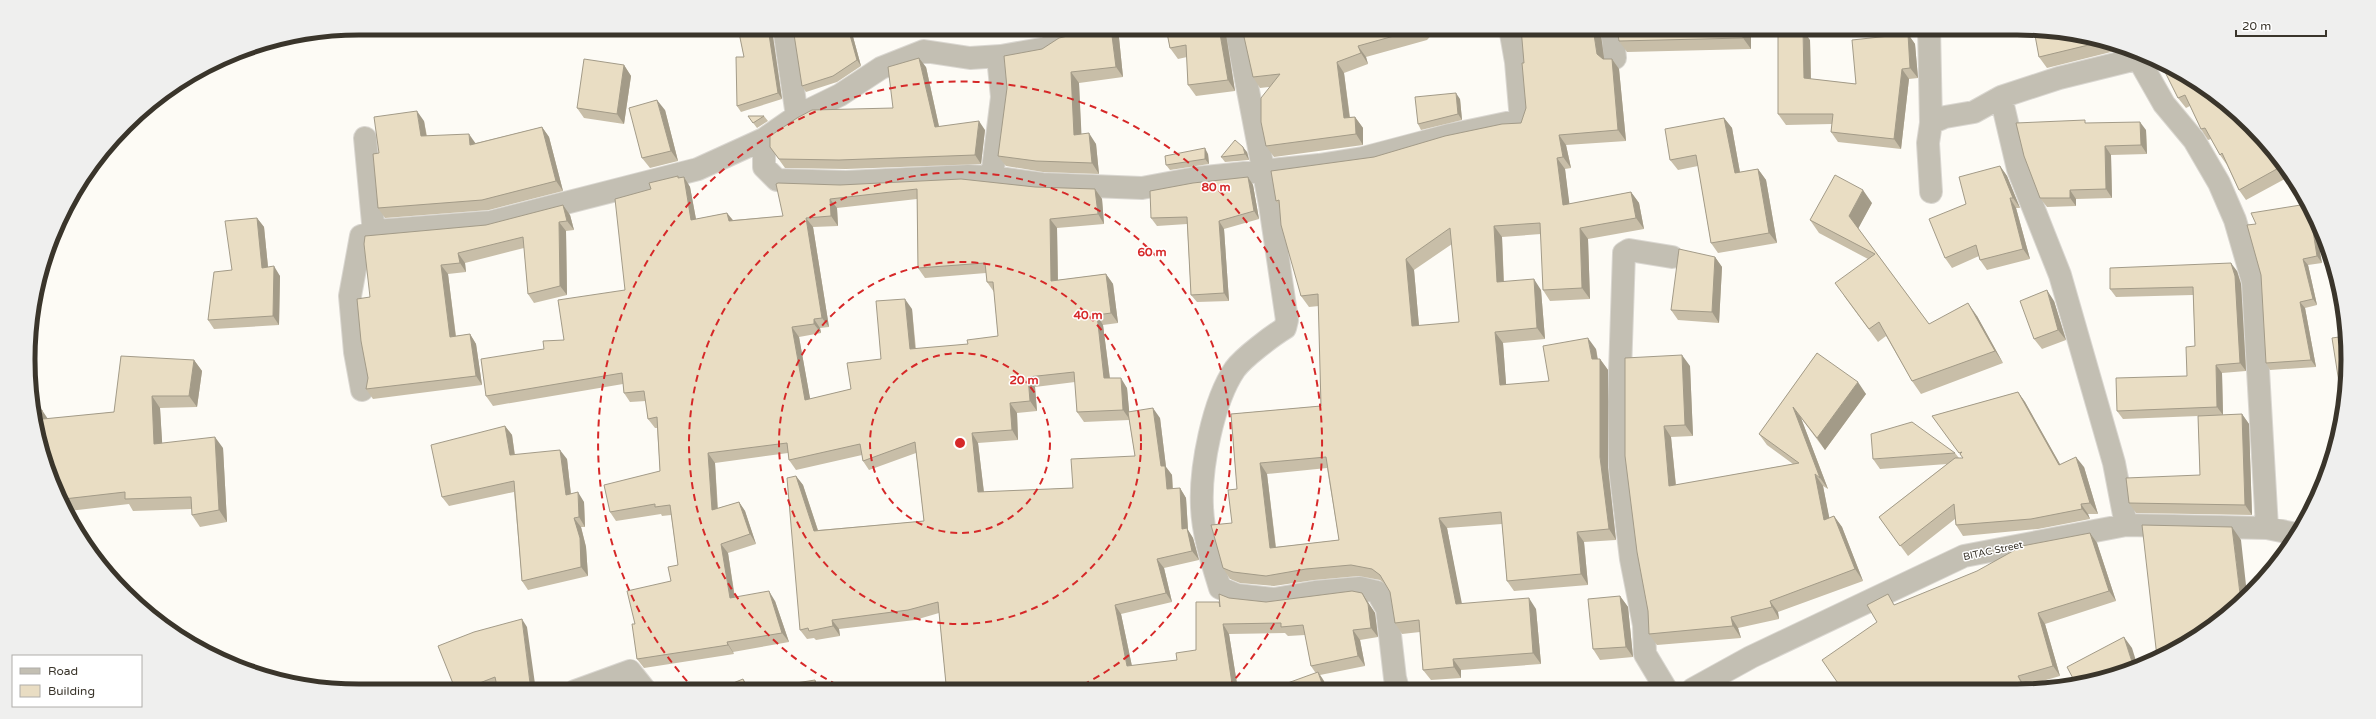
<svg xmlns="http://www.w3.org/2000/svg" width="2376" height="719" font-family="'Varela Round',sans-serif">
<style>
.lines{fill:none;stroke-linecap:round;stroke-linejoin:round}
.minor-casing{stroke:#dad7d1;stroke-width:24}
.minor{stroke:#c3bfb3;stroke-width:22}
.wall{fill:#c8bea8;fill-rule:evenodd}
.shaded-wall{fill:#a39b88}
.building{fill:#e9ddc3;stroke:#a39b88;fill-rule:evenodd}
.ring{fill:none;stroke:#d62828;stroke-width:2;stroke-dasharray:7 5}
.labels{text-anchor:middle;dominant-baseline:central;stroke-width:3;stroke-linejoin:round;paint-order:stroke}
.street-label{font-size:10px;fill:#3a352b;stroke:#fff}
.rim{fill:none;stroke:#3a352b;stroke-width:5}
.centre{fill:#d62828;stroke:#fff;stroke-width:2}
.ring-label{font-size:12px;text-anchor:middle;font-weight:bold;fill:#d62828;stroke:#fff;stroke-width:3;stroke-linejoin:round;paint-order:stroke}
</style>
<rect width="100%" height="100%" fill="#fdfbf5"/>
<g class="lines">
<defs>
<path id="minor" d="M1236 28 1270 205 1287 320 1285 328C1272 336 1244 357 1235 369 1213 401 1200 468 1202 507 1203 534 1212 562 1220 588L1237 595 1274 599 1315 592 1360 588 1377 592 1387 609 1395 678 1398 689
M1612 28 1615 58
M1929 28 1931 123
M2138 52 2143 67 2164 104 2194 140 2219 183 2235 220 2253 282 2267 528
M797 116 840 95 881 68 924 51 970 58 1001 56
M365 138 373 223 375 231 491 222 698 169 764 139 797 116 784 28
M764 139V167L777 180 846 182 968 176 992 177 1002 97 999 67 1001 56 1047 48 1061 37 1103 28
M992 177 1042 184 1142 188 1196 178 1319 165 1363 158 1450 135 1521 120 1516 62 1510 28
M1931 192 1928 143 1931 123 1945 117 1974 112 2001 97
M362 390 355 352 350 296 361 236 375 231
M2126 525 2114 463 2060 275 2018 169 2001 97 2059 78 2140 58
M1666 689 1645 654 1644 625 1631 559 1620 468 1619 402 1624 253 1629 250 1672 257
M1693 689 1751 657 1964 556 2126 525 2267 528 2296 534
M575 691 630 671 646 691"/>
</defs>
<use href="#minor" class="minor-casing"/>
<use href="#minor" class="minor"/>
</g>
<path class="wall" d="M738 28H772V30L782 99 741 112 737 106 744 57Z
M793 28H892L852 33 861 66 837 82 806 92 802 86Z
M1101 28H1118L1123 77 1079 83 1081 134 1096 144 1099 174 1043 172 1006 166 998 156 1042 49Z
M1166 28H1225L1235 91 1196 96 1188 85 1187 57 1178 59 1170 48Z
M1242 28H1440L1437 29 1427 40 1366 57 1368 64 1344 73 1350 117H1355L1363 128V145L1274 157 1266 146 1269 87 1260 88 1253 77Z
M1751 28V49L1627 52 1619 41Z
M1600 29 1604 59H1612L1619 69 1626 141 1566 145 1571 168 1565 169 1569 204 1631 192 1639 203 1644 229 1588 239 1590 299 1550 301 1543 290 1541 234 1502 237 1504 281 1541 290 1545 339 1503 343 1506 385 1549 381 1596 349 1598 359H1600L1608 370V468L1616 540 1584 542 1588 585 1514 591 1507 581 1502 524 1447 528 1461 603 1536 609 1541 664 1461 670V678L1431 680 1423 670 1420 632 1402 634 1395 623 1390 592 1385 584 1380 580 1359 576 1314 580 1274 586 1240 583 1230 579 1223 568 1232 523 1237 489 1231 414 1321 406 1319 306 1309 307 1301 296 1280 206 1276 201 1374 157 1521 123 1526 108 1524 63ZM1452 244 1459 322 1419 326 1414 270ZM1327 468 1339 540 1276 547 1267 474Z
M1908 34 1915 44 1918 78 1909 79 1901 149 1838 142 1831 132 1832 124 1786 125 1778 114 1810 40 1811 79 1856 84Z
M2081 34 2127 48 2047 68 2039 57Z
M2160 62 2251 125 2292 175 2246 200 2239 190 2227 165 2220 155 2211 139 2208 140 2201 129 2190 106 2186 108 2178 98Z
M624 65 631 76 624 124 584 118 577 108Z
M926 67 939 126 985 130 981 164 846 169 785 168 770 147 893 108Z
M1460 99 1462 120 1421 130 1418 124Z
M665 110 678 161 650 168 642 158Z
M748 116H764L768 121 757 128Z
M1724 118 1732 128 1740 172 1758 169 1766 180 1777 243 1718 253 1711 243 1698 166 1678 170 1670 160Z
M424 121 427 136 476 143 542 127 549 137 563 191 489 210 385 218 378 208 379 153Z
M2087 123 2146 130 2147 154 2111 155 2112 198 2076 199V206L2047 207 2040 198Z
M1247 152 1249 160 1225 162 1221 157Z
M1208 154 1209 164 1170 170 1166 165Z
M2000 166 2007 176 2020 208H2016L2030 259 1987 270 1980 260 1979 256 1952 268 1945 258 1966 204Z
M678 176 679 178 684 177 690 187 696 219 727 213 733 220 783 216 840 185 1035 187 1095 189 1102 199 1104 224 1057 228 1058 280 1106 274 1113 284 1118 323 1103 325 1110 378 1127 388 1129 412 1160 418 1166 467 1172 475 1173 489 1180 488 1186 498 1188 530 1193 538 1199 560 1164 568 1172 602 1121 614 1132 666 1177 660 1196 650 1219 602 1229 598 1266 602 1362 593 1375 613 1378 637 1360 640 1365 666 1320 675 1324 681 1315 672 1311 666 1305 635 1288 636 1285 633 1229 634 1238 690 946 684 939 613 915 620 839 629 840 636 816 640 814 638 807 639 800 630 796 476 803 485 818 530 924 521 916 453 869 470 863 461 862 455 796 470 789 460 788 453 715 463 718 508 739 502 745 511 756 544 728 553 735 597 775 601 789 642 733 652 734 654 644 668 637 659 635 624 671 581 678 565 671 515 662 516 661 514 616 521 610 512 660 471 657 428H655L648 419 646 401 630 402 624 393 623 384 493 406 486 396 544 349 564 340 625 290 651 189ZM917 199 918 268 925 278 986 273 987 282 994 292 998 336 968 344 916 349 912 309 881 359 851 389 810 399 799 337 821 333 820 328 829 327 813 227 838 226 837 208ZM1075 382 1077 412 1084 422 1129 420 1135 456 1073 488 984 492 978 443 1018 440 1017 413 1037 411 1035 387Z
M1248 177 1253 185 1259 219 1224 229 1229 301 1197 302 1191 295 1187 224 1157 226 1151 218Z
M1872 203 1858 228 1929 324 1977 316 2003 363 1921 394 1912 381 1886 336 1878 342 1844 296 1868 259 1819 233 1810 220Z
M2307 204 2322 263 2308 265 2317 305 2305 308 2316 367 2270 370 2266 363 2261 275 2256 224Z
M570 215 574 230 566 231 567 295 534 303 528 294 524 248 465 263 466 272 448 274 456 336 470 334 476 344 482 385 373 399 366 389 368 378 370 297 486 225Z
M257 218 264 227 268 267 280 276 279 325 214 329 208 320Z
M1715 257 1722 267 1719 323 1678 320 1671 310Z
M2237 271 2241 284 2246 371 2222 373 2223 415 2242 414 2249 424 2252 515 2136 513 2129 503 2200 475 2198 416 2123 419 2117 411 2187 376 2195 346 2193 295 2116 297 2110 289Z
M2054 301 2066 340 2042 349 2034 339Z
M1817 353 1866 394 1825 450 1801 418 1828 489 1823 486 1829 518 1834 516 1842 527 1863 581 1778 612 1779 619 1738 628 1741 638 1657 645 1649 634 1648 611 1625 456 1690 366 1693 436 1671 437 1676 485 1793 464 1767 445 1759 434Z
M194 360 202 371 197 407 160 408 162 443 223 448 227 522 200 527 192 515V509L133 511 129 504 69 511 39 445 48 419 114 412Z
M2018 392 2025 402 2060 464 2084 467 2098 514H2088L2090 519 2038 529 1963 536 1956 525 1955 519 1908 556 1879 517 1947 464 1880 469 1873 459 1955 453 1959 458H1963L1932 416Z
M505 426 512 435 515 455 567 459 571 494 584 502 585 527H581L586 547 588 576 528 590 522 581 514 492 449 506 442 497Z
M2090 533 2097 543 2116 601 2045 624 2060 676 2025 686 1877 622 1895 605Z
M1620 596 1628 607 1633 657 1600 660 1593 649Z
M527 627 497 686 485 691H456Z"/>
<path class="shaded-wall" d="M768 28H772V30L782 99 778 93Z
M848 28 852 33 861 66 857 60Z
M1111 28H1118L1123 77 1116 67Z
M1219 28H1225L1235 91 1228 80Z
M1593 28H1600L1605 65 1597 54Z
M1743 28H1751V49L1743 38Z
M1803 30 1810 40 1811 89 1804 78Z
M1908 34 1915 44 1918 78 1910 68Z
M1358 46 1366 57 1368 64 1361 53Z
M919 58 926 67 941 136 935 127Z
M1612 59 1619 69 1626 141 1618 130Z
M1337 62 1344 73 1351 129 1344 118Z
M624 65 631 76 624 124 617 114Z
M1902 69 1909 79 1901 149 1894 139Z
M1071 72 1079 83 1082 145 1074 135Z
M1456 93 1460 99 1462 120 1458 114Z
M657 100 665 110 678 161 671 151Z
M417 111 424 121 428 146 421 136Z
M1355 117 1363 128V145L1356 134Z
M1724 118 1732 128 1742 184 1735 173Z
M979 121 985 130 981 164 975 155Z
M2140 122 2146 130 2147 154 2141 145Z
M542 127 549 137 563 191 556 181Z
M1089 133 1096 144 1099 174 1092 163Z
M469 134 476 144 470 145Z
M1559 135 1566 145 1571 168 1563 157Z
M2105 146 2111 155 2112 198 2106 189Z
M1243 147 1247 152 1249 160 1245 154Z
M1205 148 1208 154 1209 164 1205 159Z
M1557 158 1565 169 1571 216 1563 205Z
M2000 166 2007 176 2020 208 2013 198Z
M1758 169 1766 180 1777 243 1769 233Z
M684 177 690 187 698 230 691 220Z
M1248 177 1253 185 1259 219 1254 211Z
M1095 189 1102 199 1104 224 1098 214Z
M1863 190 1872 203 1858 229 1849 216Z
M2070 190 2076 199V206L2070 198Z
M1631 192 1639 203 1644 229 1636 218Z
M2010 198 2016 208 2030 259 2023 249Z
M830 199 837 208 838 226 831 216Z
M563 205 570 215 574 230 567 221Z
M2309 206 2314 216 2322 263 2317 256Z
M727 213 734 222 729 221Z
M257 218 264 227 269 277 262 268Z
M806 218 813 227 829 327 822 318Z
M1050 219 1057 228 1058 290 1051 281Z
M1219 221 1224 229 1229 301 1224 293Z
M559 222 566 231 567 295 560 286Z
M1494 226 1502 237 1504 293 1497 282Z
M1580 228 1588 239 1590 299 1582 288Z
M458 253 465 263 466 272 460 263Z
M1715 257 1722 267 1719 323 1712 312Z
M1406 259 1414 270 1420 337 1412 326Z
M2303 259 2308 265 2317 305 2313 299Z
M2231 263 2237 271 2241 284 2246 371 2240 363Z
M441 265 448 274 457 347 450 337Z
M274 266 280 276 279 325 273 316Z
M1106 274 1113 284 1118 323 1111 313Z
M1534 279 1541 290 1545 339 1537 328Z
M2047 290 2054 301 2066 340 2058 330Z
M905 299 912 309 916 359 910 349Z
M2300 302 2305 308 2316 367 2311 360Z
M1968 303 1977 316 2003 363 1995 351Z
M1097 315 1103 325 1111 388 1104 378Z
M814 319 820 328 821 333 814 324Z
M792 327 799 337 812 409 805 400Z
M1495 332 1503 343 1507 396 1500 385Z
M470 334 476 344 482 385 476 376Z
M1588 338 1596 349 1599 370 1592 359Z
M1682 355 1690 366 1693 436 1685 425Z
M1600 359 1608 370V468L1616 540 1609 529 1600 457Z
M194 360 202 371 197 407 189 396Z
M2216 365 2222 373 2223 415 2217 407Z
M1028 377 1035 387 1037 411 1030 401Z
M1121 378 1127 388 1130 420 1123 410Z
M1858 382 1866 394 1825 450 1817 438Z
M2018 392 2025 402 2066 475 2059 465Z
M152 396 160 408 163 456 154 444Z
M1010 403 1017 413 1018 440 1012 430Z
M1793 407 1801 418 1828 489 1820 478Z
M1153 408 1160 418 1166 467 1172 475 1173 499 1167 489 1161 466Z
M42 410 50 422 43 419Z
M2242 414 2249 424 2252 515 2245 505Z
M505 426 512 435 516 465 510 455Z
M1664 426 1671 437 1677 498 1669 486Z
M972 433 978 443 985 502 978 492Z
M215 437 223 448 227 522 219 510Z
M560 450 567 459 572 505 566 495Z
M708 453 715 463 718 520 712 510Z
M2076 457 2084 467 2098 514 2090 503Z
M1260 463 1267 474 1277 559 1270 548Z
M1815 474 1823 486 1832 531 1824 520Z
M796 476 803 485 821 540 814 531Z
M1180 488 1186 498 1188 530 1193 538 1199 560 1192 551 1182 529Z
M578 492 584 502 585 527 579 517Z
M739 502 745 511 756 544 750 534Z
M2081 504 2088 514 2090 519 2082 509Z
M1834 516 1842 527 1863 581 1855 569Z
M574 518 581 527 586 547 588 576 581 567Z
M1439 518 1447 528 1464 614 1456 604Z
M2232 527 2241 540 2247 594 2241 602Z
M1577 532 1584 542 1588 585 1581 574Z
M2090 533 2097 543 2116 601 2109 591Z
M721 544 728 553 736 607 730 598Z
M1157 559 1164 568 1172 602 1166 593Z
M769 591 775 601 789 642 782 633Z
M1362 593 1375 613 1378 637 1371 628Z
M1620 596 1628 607 1633 657 1626 647Z
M1529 598 1536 609 1541 664 1533 653Z
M1770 601 1778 612 1779 619 1772 607Z
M1115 605 1121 614 1134 676 1127 666Z
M2038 613 2045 624 2060 676 2053 666Z
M1731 617 1738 628 1741 638 1733 626Z
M522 619 527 627 536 691H531Z
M832 620 839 629 840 636 833 626Z
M1223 624 1229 634 1238 690H1233Z
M1353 630 1360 640 1365 666 1358 656Z
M2124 637 2132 648 2138 667 2134 668Z
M727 642 733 652 734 654 728 645Z
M1453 659 1461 670V678L1454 667Z
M1318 672 1324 681 1327 689H1324Z
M2018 676 2025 686 2026 688H2024Z
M743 679 750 689 751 690H748Z
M815 680 821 690H816Z"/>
<path class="building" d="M738 28H768L778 93 737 106 736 57H744Z
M793 28H848L857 60 833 76 802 86Z
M1101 28H1111L1116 67 1071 72 1074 135 1089 133 1092 163 1036 161 998 156 1007 88 1004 56 1042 49 1059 38 1098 29Z
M1166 28H1219L1228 80 1188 85 1186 45 1170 48Z
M1242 28H1420L1419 29 1358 46 1361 53 1337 62 1344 118 1355 117 1356 134 1266 146 1261 122V98L1280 74 1253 77Z
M1521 28H1593L1597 54 1603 59H1612L1618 130 1559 135 1563 157 1557 158 1563 205 1631 192 1636 218 1580 228 1582 288 1543 290 1540 223 1494 226 1497 282 1534 279 1537 328 1495 332 1500 385 1549 381 1543 346 1588 338 1592 359H1600V457L1609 529 1577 532 1581 574 1507 581 1501 512 1439 518 1456 604 1529 598 1533 653 1453 659 1454 667 1423 670 1419 620 1395 623 1390 592 1380 575 1372 569 1351 565 1306 569 1266 576 1233 572 1223 568 1211 525 1232 523 1228 490 1237 489 1231 414 1321 406 1318 294 1301 296 1281 225 1279 200 1276 201 1271 171 1374 157 1445 136 1502 124 1521 123 1526 108 1522 63H1524ZM1450 228 1459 322 1412 326 1406 259ZM1326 457 1339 540 1270 548 1260 463Z
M1617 28H1743V38L1619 41Z
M1778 30H1803L1804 78 1856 84 1852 40 1908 34 1910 68 1902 69 1894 139 1831 132 1833 114H1778Z
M2034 30 2081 34 2105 41 2039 57Z
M919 58 935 127 979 121 975 155 839 160 779 159 770 147V136L797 118 812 110 893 108 888 67Z
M584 59 624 65 617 114 577 108Z
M2160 62 2201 84 2251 125 2284 165 2239 190 2222 153 2220 155 2205 128 2201 129 2185 95 2178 98Z
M1456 93 1458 114 1418 124 1415 97Z
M657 100 671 151 642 158 629 108Z
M417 111 421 136 469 134 470 145 542 127 556 181 482 200 378 208 373 154 379 153 374 117Z
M748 116H764L753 123Z
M1724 118 1735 173 1758 169 1769 233 1711 243 1696 155 1670 160 1665 129Z
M2085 120V123L2140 122 2141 145 2105 146 2106 189 2070 190V198H2040L2024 156 2016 123Z
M1235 140 1243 147 1245 154 1221 157Z
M1205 148V159L1166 165 1165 156Z
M2000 166 2013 198H2010L2023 249 1980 260 1976 245 1945 258 1929 219 1966 204 1959 177Z
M1835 175 1863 190 1849 216 1929 324 1968 303 1995 351 1912 381 1879 322 1869 329 1835 283 1875 254 1810 220Z
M678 176V178L684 177 691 220 727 213 729 221 783 216 776 184 778 183 840 185 961 179 1035 187 1095 189 1098 214 1050 219 1051 281 1106 274 1111 313 1097 315 1104 378H1121L1123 410 1077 412 1074 372 1028 377 1030 401 1010 403 1012 430 972 433 978 492 1073 488 1071 459 1135 456 1128 412 1153 408 1161 466H1165L1167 489 1180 488 1182 529 1187 528 1192 551 1157 559 1166 593 1115 605 1127 666 1177 660 1176 653 1196 650V602H1219L1220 607 1219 594 1229 598 1266 602 1352 591 1362 593 1368 604 1371 628 1353 630 1358 656 1311 666 1303 625 1281 627V623L1223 624 1233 690H941L940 684H946L938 602 908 610 832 620 833 626 809 631 808 628 800 630 787 478 796 476 814 531 924 521 915 442 863 461 860 444 789 460 787 443 708 453 712 510 739 502 750 534 721 544 730 598 769 591 782 633 727 642 728 645 637 659 632 624H635L627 591 671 581 668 567 678 565 670 505 655 507V504L610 512 604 485 660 471 657 417 648 419 644 391 624 393 622 373 486 396 481 359 544 349 543 341 564 340 558 300 625 290 615 199 651 189 649 183ZM917 189 918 268 985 263 987 282H993L998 336 967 340 968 344 910 349 905 299 876 301 881 359 847 363 851 389 805 400 792 327 814 324V319L822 318 806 218 831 216 830 199Z
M1248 177 1254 211 1219 221 1224 293 1191 295 1187 217 1151 218 1150 191 1193 183Z
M2307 204 2309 206 2317 256 2303 259 2313 299 2300 302 2311 360 2266 363 2261 275 2247 225 2256 224 2251 213Z
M563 205 567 221 559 222 560 286 528 294 523 237 458 253 460 263 441 265 450 337 470 334 476 376 366 389 368 378 361 341 357 299 370 297 364 244 365 236 486 225Z
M257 218 262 268 274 266 273 316 208 320 214 272 232 270 225 221Z
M1679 249 1715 257 1712 312 1671 310Z
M2231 263 2235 276 2240 363 2216 365 2217 407 2117 411 2116 378 2187 376 2186 347 2195 346 2193 287 2110 289V268Z
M2047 290 2058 330 2034 339 2020 301Z
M2346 336 2348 360 2343 408 2332 338Z
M1817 353 1858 382 1817 438 1793 407 1820 478 1815 474 1824 520 1834 516 1855 569 1770 601 1772 607 1731 617 1733 626 1649 634 1648 611 1637 552 1625 456V358L1682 355 1685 425 1664 426 1669 486 1799 463 1759 434Z
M121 356 194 360 189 396H152L154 444 215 437 219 510 192 515 191 497 125 499V492L64 499 39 445 33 410H42L43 419 114 412Z
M2018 392 2059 465 2076 457 2090 503 2081 504 2082 509 2031 519 1956 525 1954 504 1900 546 1879 517 1955 458H1963L1960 454 1962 452 1959 453 1932 416Z
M2242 414 2245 505 2129 503 2126 478 2200 475 2198 416Z
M1912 422 1955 453 1873 459 1871 434Z
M505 426 510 455 560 450 566 495 578 492 579 517 574 518 580 538 581 567 522 581 514 481 442 497 431 445Z
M2142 525 2232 527 2241 602 2235 609 2157 657Z
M2090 533 2109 591 2038 613 2053 666 2018 676 2024 688 1842 689 1822 660 1877 622 1867 605 1888 594 1894 605 1977 571 2022 546Z
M1620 596 1626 647 1593 649 1588 599Z
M522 619 531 691H498L495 677 459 691H456L438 646 474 632Z
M2124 637 2134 668 2076 684 2067 667Z
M1318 672 1324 689H1271Z
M743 679 748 690H716Z
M815 680 816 690H752Z
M595 685 622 687 624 691H583Z"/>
<g class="ring">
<circle cx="960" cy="443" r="90"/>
<circle cx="960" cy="443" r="181"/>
<path d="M848 690A271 271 0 1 1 1072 690"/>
<path d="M695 690A362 362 0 1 1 1227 688"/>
</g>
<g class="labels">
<g class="street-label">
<text transform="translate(1993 551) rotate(-12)">BITAC Street</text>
</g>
</g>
<path d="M0 0H2376V719H0ZM359 35H2017A324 324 0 0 1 2341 359V360A324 324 0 0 1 2017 684H359A324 324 0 0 1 35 360V359A324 324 0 0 1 359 35Z" fill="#efefee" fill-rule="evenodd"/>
<path class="rim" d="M359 35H2017A324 324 0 0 1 2341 359V360A324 324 0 0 1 2017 684H359A324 324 0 0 1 35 360V359A324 324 0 0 1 359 35Z"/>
<circle cx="960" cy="443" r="6" class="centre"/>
<g class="ring-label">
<text x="1216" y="191">80 m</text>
<text x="1152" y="256">60 m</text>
<text x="1088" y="319">40 m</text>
<text x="1024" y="384">20 m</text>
</g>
<rect x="12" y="655" width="130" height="52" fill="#ffffff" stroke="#b0aeaa"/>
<rect x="20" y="668" width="20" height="6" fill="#c3bfb3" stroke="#b0aeaa"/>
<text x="48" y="675" font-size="12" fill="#3a352b">Road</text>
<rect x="20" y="685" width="20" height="12" fill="#e9ddc3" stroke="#b0aeaa"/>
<text x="48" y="695" font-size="12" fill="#3a352b">Building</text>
<path d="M2236 30v6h90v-6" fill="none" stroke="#3a352b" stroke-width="2"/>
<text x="2242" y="30" font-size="12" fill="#3a352b" stroke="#ffffff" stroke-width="3" paint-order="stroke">20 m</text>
</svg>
